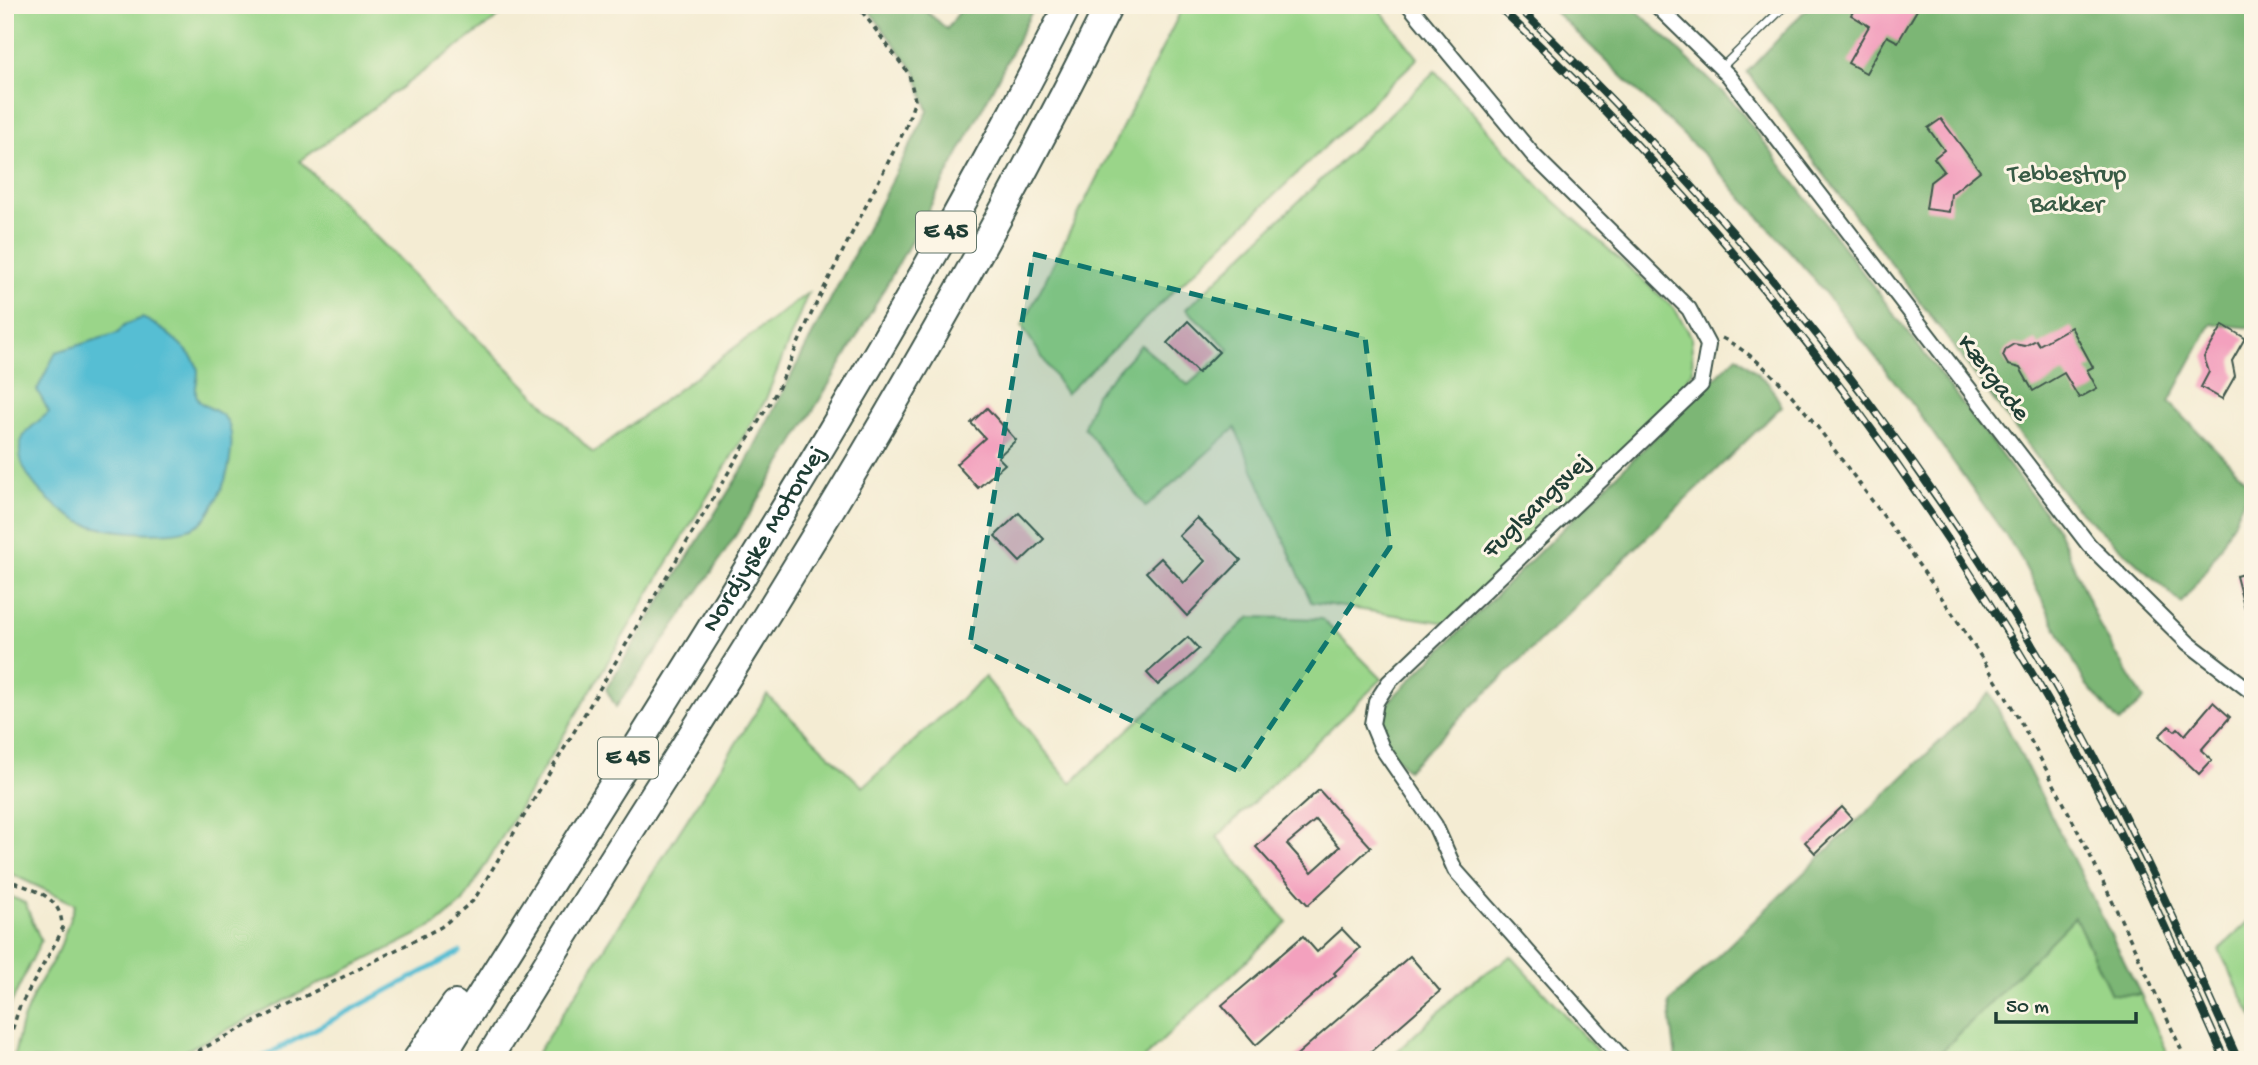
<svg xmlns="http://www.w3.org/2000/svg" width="2258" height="1065" font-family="'Gochi Hand',sans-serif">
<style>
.green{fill:#9ad589;stroke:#5c895e;stroke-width:2}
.forest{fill:#7bb675;stroke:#4d7a54;stroke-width:2}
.water{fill:#56bed3;stroke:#3a7e84;stroke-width:2}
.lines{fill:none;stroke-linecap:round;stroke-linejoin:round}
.stream{stroke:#56bed3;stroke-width:5}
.building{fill:#f3a1be;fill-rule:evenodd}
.lane-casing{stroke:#3f574c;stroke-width:10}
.street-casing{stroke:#3f574c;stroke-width:18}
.highway-casing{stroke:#3f574c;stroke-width:30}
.path{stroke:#3f574c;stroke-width:3.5;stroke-dasharray:5 5;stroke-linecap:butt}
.lane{stroke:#fff;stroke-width:7}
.street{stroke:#fff;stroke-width:14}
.highway{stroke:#fff;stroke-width:26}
.rail-casing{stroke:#1f3d34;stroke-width:8}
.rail{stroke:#fcf5e5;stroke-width:5;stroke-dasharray:16;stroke-linecap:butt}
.marked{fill:#0f766e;fill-opacity:0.2;stroke:#0f766e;stroke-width:5;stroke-dasharray:14 9;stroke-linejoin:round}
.labels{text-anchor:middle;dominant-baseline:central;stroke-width:6;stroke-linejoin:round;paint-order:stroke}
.shield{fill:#fcf5e5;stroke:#617469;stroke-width:2}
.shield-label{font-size:24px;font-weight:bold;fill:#1f3d34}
.park-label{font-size:26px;fill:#385b45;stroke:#fcf5e5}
.street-label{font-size:26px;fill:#1f3d34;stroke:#fcf5e5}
</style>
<rect width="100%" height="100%" fill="#fcf5e5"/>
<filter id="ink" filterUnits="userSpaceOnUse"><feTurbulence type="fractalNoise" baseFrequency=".0143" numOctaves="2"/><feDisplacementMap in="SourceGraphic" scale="14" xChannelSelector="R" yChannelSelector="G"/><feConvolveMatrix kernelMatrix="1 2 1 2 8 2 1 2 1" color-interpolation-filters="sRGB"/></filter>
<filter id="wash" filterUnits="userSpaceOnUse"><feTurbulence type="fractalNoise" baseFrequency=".00686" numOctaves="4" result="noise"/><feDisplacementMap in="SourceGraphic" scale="28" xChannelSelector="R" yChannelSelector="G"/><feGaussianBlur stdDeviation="1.57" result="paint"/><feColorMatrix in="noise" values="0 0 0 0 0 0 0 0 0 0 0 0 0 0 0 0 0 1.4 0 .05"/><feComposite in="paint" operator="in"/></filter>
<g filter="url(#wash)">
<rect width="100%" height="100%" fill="#f4ecd3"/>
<path class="green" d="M7 5H515L300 161 593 453 808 293 765 401 463 902 436 925 167 1060H13L22 1022 35 991 59 950 75 904 5 871Z
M1184 5H1376L1418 58 1066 394 1022 326Z
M1435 71 1540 188 1674 308 1691 336 1693 371 1668 408 1447 623 1311 602 1235 428 1146 507 1084 427 1096 394 1141 345 1188 385 1229 349 1186 309Z
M1250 617 1322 619 1382 679 1217 837 1287 922 1142 1060H533L767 695 863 787 985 677 1071 783Z
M5 894 25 903 41 941 5 1016Z
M2075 916 2111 994 2141 995 2171 1060H1933Z
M2253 917V1018L2219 950Z
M1511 956 1606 1060H1388L1466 986Z"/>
<path class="forest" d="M865 5H919L947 29 964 5H1035C941 194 838 378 723 555 689 607 652 657 616 707L606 689 745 465 928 111 916 73Z
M1548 5H1631L1735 104 2058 530 2101 629 2144 699 2119 723 2085 683 2018 553 1910 401 1810 274 1705 156Z
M1810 5H2253V328L2211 324 2169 402 2250 484C2232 529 2212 566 2181 603L2072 504 1747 72Z
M1737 356 1769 384 1782 406 1407 770 1390 751 1380 726 1390 700Z
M1990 693 2141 995 2111 994 2075 917 1933 1060H1676L1669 1003Z"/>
<path class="water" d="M142 318C158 324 198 354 198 372 198 382 193 389 198 400 205 408 217 409 224 417 238 432 229 472 222 488 216 500 210 516 199 524 177 539 107 532 83 523 57 512 3 466 25 434 31 426 42 419 49 412L37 390 56 352 118 333 124 325Z"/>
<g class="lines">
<path class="stream" d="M257 1060 460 952"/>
</g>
<g id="blocks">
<path class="building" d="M1857 5H1920L1898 42 1887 36 1866 73 1848 63 1869 26 1851 15Z
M1941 119 1980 171 1951 194 1949 212 1926 209 1930 182 1944 171 1934 158 1944 150 1928 128Z
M1188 321 1219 352 1198 373 1167 343Z
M2223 325 2245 338 2232 361 2235 376 2222 399 2201 387 2209 372 2204 357Z
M2071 327 2093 367 2087 370 2097 388 2079 398 2064 373 2033 391 2020 368 2008 365 2003 356 2006 349 2014 344 2025 346 2036 340 2039 345Z
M987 408 1016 440 998 457 1005 464 978 488 956 464 985 438 971 423Z
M1019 513 1044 539 1020 562 995 536Z
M1197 518 1241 560 1187 616 1146 572 1161 558 1184 583 1205 561 1179 536Z
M2253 571V621H2248L2236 576Z
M1188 637 1199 649 1158 685 1147 673Z
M2213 702 2230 717 2201 750 2212 760 2199 774 2159 736 2169 726 2175 731 2178 728 2185 735Z
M1319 790 1371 847 1308 905 1256 847ZM1316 820 1340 847 1312 872 1287 844Z
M1842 807 1852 818 1815 853 1805 842Z
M1342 929 1360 948 1334 973 1336 975 1256 1045 1222 1005 1303 936 1317 952Z
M1410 956 1440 991 1361 1060H1291Z"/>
</g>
</g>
<g filter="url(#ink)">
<use href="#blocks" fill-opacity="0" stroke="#3f574c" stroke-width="2"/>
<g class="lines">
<defs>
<path id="lane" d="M1721 68 1786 5"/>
<path id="street" d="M1409 5 1534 156 1689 309 1708 345 1701 385 1389 682 1376 702 1372 724 1382 748 1435 825 1455 870 1624 1060
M1656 5 1729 76 2089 545 2188 643 2253 693"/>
<g id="highway">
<path d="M416 1060 455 1004"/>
<path id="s1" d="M440 1060C656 713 883 370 1068 5"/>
<path d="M488 1060C585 898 690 741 788 580 903 393 1012 202 1109 5"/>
</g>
</defs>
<use href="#lane" class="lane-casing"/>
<use href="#street" class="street-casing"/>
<use href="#highway" class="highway-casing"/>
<path class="path" d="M1722 338C1776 365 1815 424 1850 471 1910 551 1970 634 2020 721 2081 831 2134 946 2186 1060
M5 879C33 890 64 895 62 931L19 1008 5 1053
M180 1060 441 927 474 900 778 389 813 310 906 127 915 100 909 74 857 5"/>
<use href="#lane" class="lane"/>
<use href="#street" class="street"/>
<use href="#highway" class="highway"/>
<defs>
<path id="rail" d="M1497 5C1721 214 1905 451 2057 716 2121 826 2173 943 2225 1060
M1516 5C1704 184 1869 384 2007 604 2097 748 2169 905 2238 1060"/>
</defs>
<use href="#rail" class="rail-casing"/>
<use href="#rail" class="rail"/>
</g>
</g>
<path class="marked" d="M1033 254 1365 337 1390 547 1240 772 970 644Z"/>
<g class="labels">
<g class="shield">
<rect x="916" y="211.5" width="60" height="41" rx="5"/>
<rect x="598" y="737.5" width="60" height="41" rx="5"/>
</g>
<g class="shield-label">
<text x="946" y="232">E 45</text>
<text x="628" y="758">E 45</text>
</g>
<g class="park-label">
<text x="2067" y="176">Tebbestrup<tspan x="2067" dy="30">Bakker</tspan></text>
</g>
<g class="street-label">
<text transform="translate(1992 379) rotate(52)">Kærgade</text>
<text transform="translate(1538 507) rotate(-44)">Fuglsangsvej</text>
<text stroke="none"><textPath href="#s1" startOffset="614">Nordjyske Motorvej</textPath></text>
</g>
</g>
<rect width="2258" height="1065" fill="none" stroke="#fcf5e5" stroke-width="28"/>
<path d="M1996 1012v10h140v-10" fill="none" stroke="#1f3d34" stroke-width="3.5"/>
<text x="2006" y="1012" font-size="21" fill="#1f3d34" stroke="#fcf5e5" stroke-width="5" paint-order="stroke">50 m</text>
</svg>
